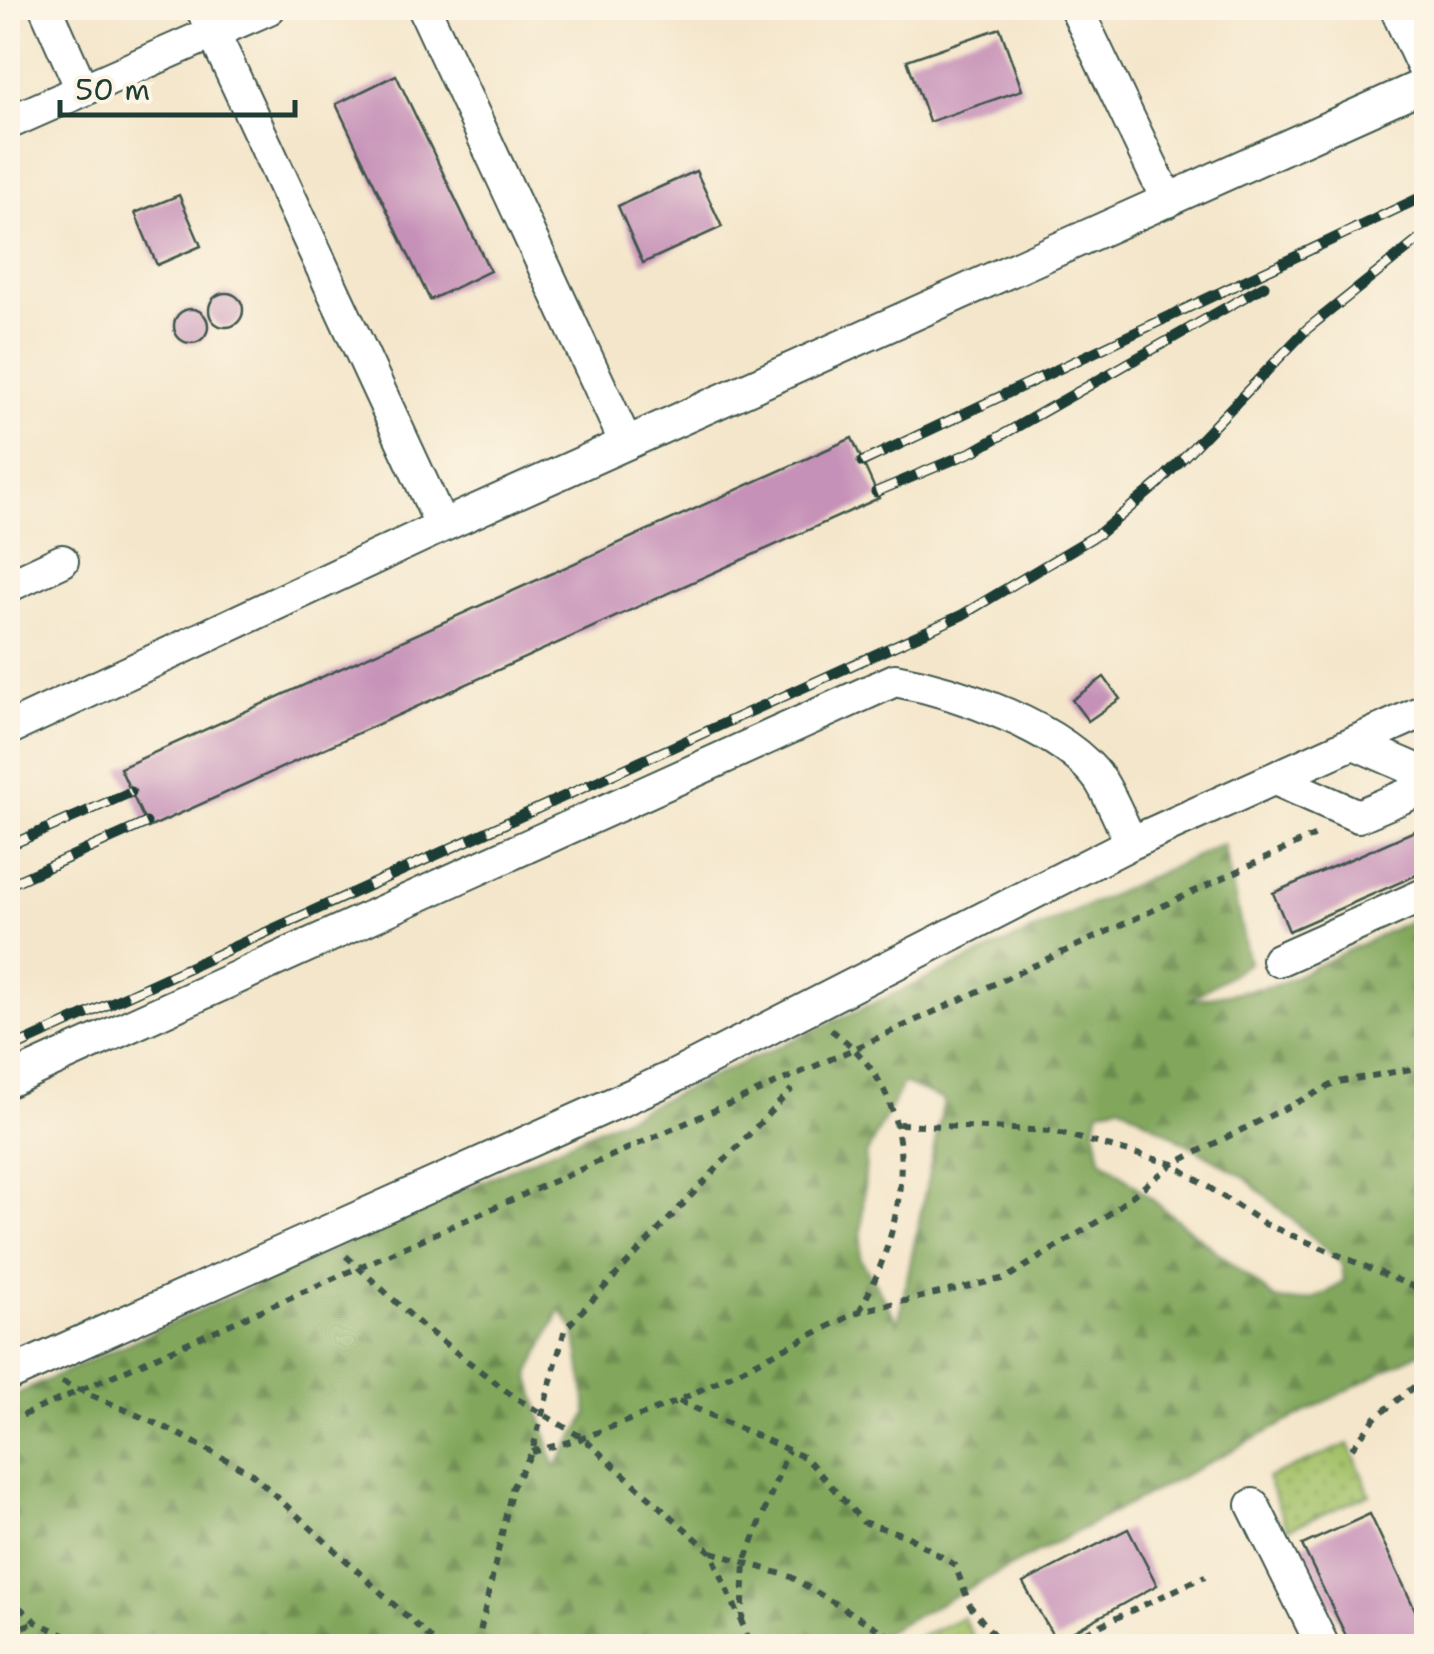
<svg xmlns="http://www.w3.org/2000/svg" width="1434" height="1654" font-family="'Shantell Sans',sans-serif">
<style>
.forest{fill:url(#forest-firs);stroke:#507248;stroke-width:2.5;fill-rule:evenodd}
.park{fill:url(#park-dots);stroke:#617f4e;stroke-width:2.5}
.building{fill:#c691b8}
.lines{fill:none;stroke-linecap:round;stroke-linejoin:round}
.minor-casing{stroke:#3f564b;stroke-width:36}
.path{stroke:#3f564b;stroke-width:6;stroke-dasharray:8 8;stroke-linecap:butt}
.minor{stroke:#fff;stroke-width:32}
.rail-casing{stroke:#1f3d34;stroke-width:11}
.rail{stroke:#fcf5e5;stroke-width:8;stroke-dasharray:22;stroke-linecap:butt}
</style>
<defs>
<pattern id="forest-firs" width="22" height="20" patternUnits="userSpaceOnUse" patternTransform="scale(2.5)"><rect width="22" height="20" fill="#82a75c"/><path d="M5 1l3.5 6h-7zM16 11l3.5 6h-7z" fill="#6a894d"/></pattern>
<pattern id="park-dots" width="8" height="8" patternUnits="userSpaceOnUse" patternTransform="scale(2.5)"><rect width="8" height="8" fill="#a3c168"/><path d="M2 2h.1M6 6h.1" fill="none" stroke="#849e56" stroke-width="1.8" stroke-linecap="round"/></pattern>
</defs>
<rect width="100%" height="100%" fill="#fcf5e5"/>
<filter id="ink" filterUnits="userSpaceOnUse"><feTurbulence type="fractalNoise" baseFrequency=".01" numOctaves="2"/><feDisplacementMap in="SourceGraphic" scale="20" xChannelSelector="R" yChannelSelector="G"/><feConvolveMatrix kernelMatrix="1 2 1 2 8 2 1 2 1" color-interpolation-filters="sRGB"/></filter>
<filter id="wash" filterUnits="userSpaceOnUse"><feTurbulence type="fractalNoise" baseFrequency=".0048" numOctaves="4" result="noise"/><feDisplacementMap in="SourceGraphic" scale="40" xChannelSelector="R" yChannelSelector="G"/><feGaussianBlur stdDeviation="2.25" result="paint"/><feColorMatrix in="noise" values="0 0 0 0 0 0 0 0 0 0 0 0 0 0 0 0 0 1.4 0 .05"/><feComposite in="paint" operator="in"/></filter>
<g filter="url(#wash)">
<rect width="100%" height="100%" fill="#f4e6cb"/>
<path class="forest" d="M1223 844 1249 963 1188 1001 1277 985 1426 913V1349L858 1646H8V1398ZM903 1083 944 1100 898 1323 860 1258 866 1155ZM1119 1104 1244 1177 1342 1264 1344 1281C1322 1299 1302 1305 1275 1299L1101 1158 1095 1127 1099 1110ZM560 1310 575 1330 588 1414 555 1468 529 1374Z"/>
<path class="park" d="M1349 1444 1370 1494 1288 1529 1267 1478Z
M963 1617 977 1646H899Z"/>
<g id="blocks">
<path class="building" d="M1000 28 1022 90 929 122 907 60Z
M396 75 490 271 430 300 336 104Z
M696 171 722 227 643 263 618 206Z
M179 195 201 246 157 265 135 213Z
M209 310a17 17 0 1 1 34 0a17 17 0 1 1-34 0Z
M174 326a17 17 0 1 1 34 0a17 17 0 1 1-34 0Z
M852 438 879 498 148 828 120 768Z
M1104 677 1120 699 1088 721 1072 700Z
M1426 826V871L1289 931 1273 893Z
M1370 1514 1426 1633V1646H1351L1302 1545Z
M1128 1529 1157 1585 1056 1641 1023 1583Z"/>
</g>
</g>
<g filter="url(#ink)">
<use href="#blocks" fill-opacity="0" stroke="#3f564b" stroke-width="2.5"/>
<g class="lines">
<defs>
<path id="minor" d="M46 8 82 89
M202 8 442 526
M424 8 626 443
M1076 8 1168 201
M1396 8 1426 73
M8 123 269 8
M8 586 62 561
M8 729 442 526 1426 84
M1354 743 1426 774
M1275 779 1358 816 1426 787
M1278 960 1426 894
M8 1081 895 680C955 691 1064 728 1100 780 1112 799 1121 822 1131 843
M8 1375 675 1076 1131 843 1426 710
M1253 1505 1323 1646"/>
</defs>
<use href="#minor" class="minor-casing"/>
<path class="path" d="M831 1030C928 1098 910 1217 860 1310
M899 1124 1053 1131 1173 1164 1265 1224 1426 1292
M346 1256 421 1325 514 1397 583 1438 711 1552 752 1646
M62 1382 173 1431 251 1473 439 1646
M679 1401 806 1458 863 1522 907 1536 955 1565 970 1606 1003 1646
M8 1422 856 1048 1320 833
M1352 1448 1375 1418 1426 1377
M532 1452 583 1438 678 1401 860 1311 1006 1278 1105 1217 1173 1164 1338 1082 1411 1069 1426 1062
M712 1552 791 1577 906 1646
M8 1597 36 1622 88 1646
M742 1622 745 1562 788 1450
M8 1632 36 1622
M477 1646 512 1488 532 1452 565 1329 792 1089
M1025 1646H1030
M1057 1646 1205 1576"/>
<use href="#minor" class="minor"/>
<defs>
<path id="rail" d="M862 462 1426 195
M876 492 974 451 1264 286
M8 846 131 792
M8 885 146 823
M8 1050 962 615 1100 533 1158 484 1307 329 1426 234"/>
</defs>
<use href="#rail" class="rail-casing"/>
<use href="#rail" class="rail"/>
</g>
</g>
<rect width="1434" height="1654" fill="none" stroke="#fcf5e5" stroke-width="40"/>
<path d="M60 100v15h235v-15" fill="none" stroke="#1f3d34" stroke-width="5"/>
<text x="75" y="100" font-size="30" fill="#1f3d34" stroke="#fcf5e5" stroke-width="8" paint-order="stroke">50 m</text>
</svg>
